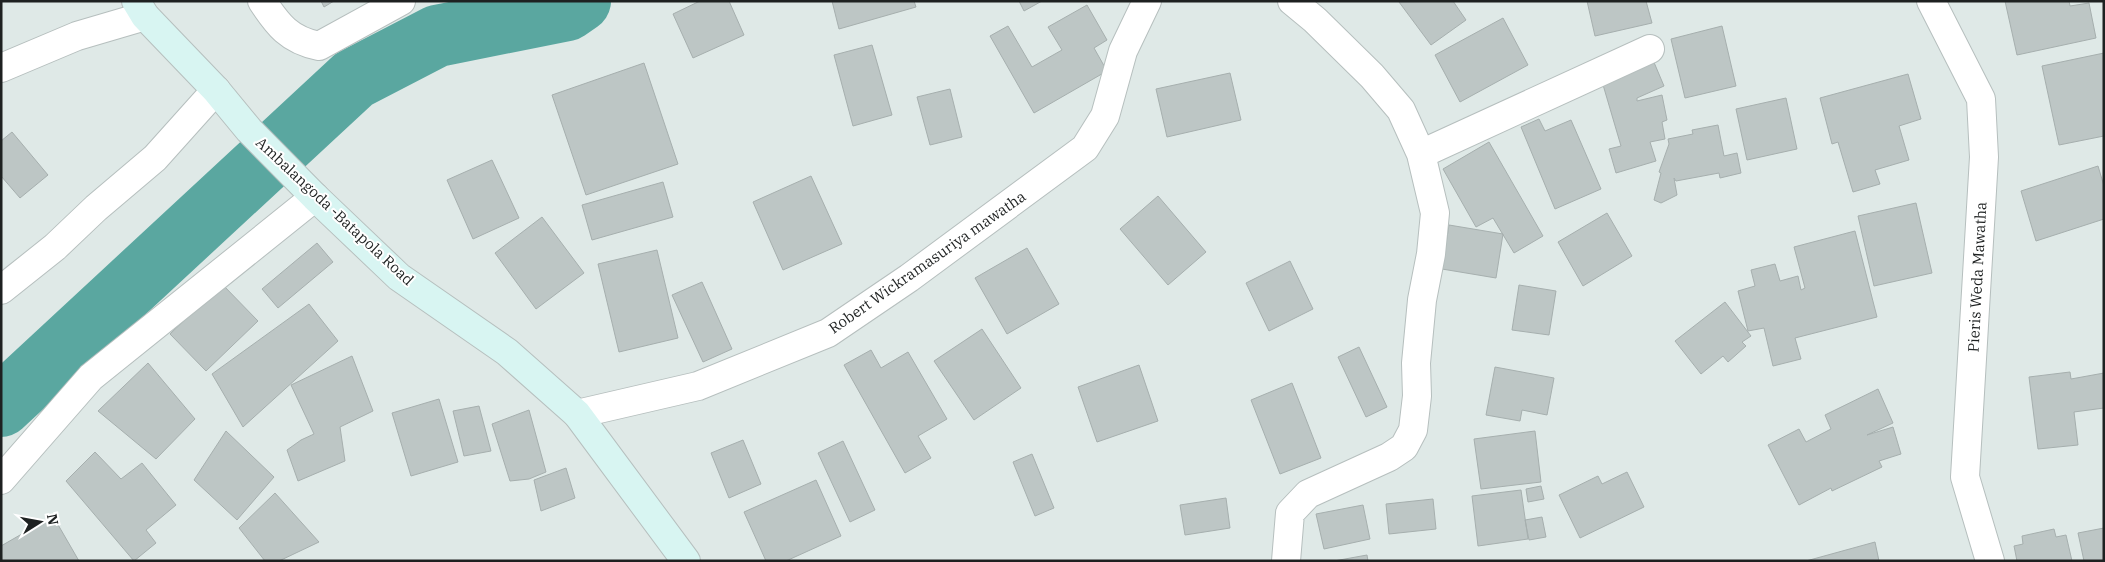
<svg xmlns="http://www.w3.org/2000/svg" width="2105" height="562" font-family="'IBM Plex Serif',serif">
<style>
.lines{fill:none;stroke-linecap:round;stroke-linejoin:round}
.river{stroke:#5aa7a0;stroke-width:62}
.building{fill:#bdc6c5;stroke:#a6afae}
.minor-casing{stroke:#b6bfbe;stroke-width:30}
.secondary-casing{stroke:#b6bfbe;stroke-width:30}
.minor{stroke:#fff;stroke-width:28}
.secondary{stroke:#d8f5f2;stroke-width:28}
.labels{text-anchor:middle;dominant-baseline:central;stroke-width:4;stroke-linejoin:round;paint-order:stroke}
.street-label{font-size:15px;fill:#1e2121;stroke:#fff}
</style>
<rect width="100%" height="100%" fill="#dfe9e7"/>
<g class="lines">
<path class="river" d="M1 406 354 79 437 36 567 10 580 1"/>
</g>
<path class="building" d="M321 1H334L324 7Z
M700 1H729L744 35 693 58 673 14Z
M832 1H914L916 7 839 29Z
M1019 1H1042L1024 11Z
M1453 1 1466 20 1431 45 1399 2Z
M1587 1H1646L1652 23 1595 36Z
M2005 1H2069L2070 6 2089 3 2096 38 2017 55Z
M1087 5 1107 40 1094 48 1107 71 1034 113 990 36 1008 26 1032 67 1062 50 1048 27Z
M1503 18 1528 65 1460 102 1435 55Z
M1722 26 1736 86 1685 98 1671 39Z
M872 45 892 115 853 126 834 55Z
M2104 53V136L2059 145 2042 66Z
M1653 60 1664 86 1637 98V101L1662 95 1667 120 1662 122 1665 139 1650 142 1656 161 1616 173 1609 149 1621 146 1601 78Z
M644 63 678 164 586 195 552 95Z
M1230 73 1241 120 1167 137 1156 89Z
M1908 74 1921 119 1899 126 1909 160 1875 170 1880 184 1853 192 1838 142 1832 144 1820 98Z
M950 89 962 137 930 145 917 97Z
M1786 98 1797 149 1747 160 1736 109Z
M1539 119 1545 131 1571 120 1601 189 1555 209 1521 127Z
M1718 125 1724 156 1737 153 1741 173 1720 178 1719 173 1676 181 1674 178 1677 195 1661 203 1654 200 1661 173 1659 172 1669 144 1668 139 1693 134 1692 130Z
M12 132 48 175 20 198 1 176V141Z
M1489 142 1543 236 1514 253 1493 218 1476 227 1443 169Z
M492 160 519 218 473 239 447 180Z
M2098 166 2104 186V219L2036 241 2021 191Z
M811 176 842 244 783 270 753 202Z
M663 182 673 217 592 240 582 205Z
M1158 196 1206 252 1168 285 1120 229Z
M1916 203 1932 273 1874 286 1858 216Z
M1607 213 1632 256 1583 286 1558 242Z
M542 217 584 273 536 309 495 253Z
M1449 225 1503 234 1496 278 1442 269Z
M1855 231 1877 317 1795 338 1801 359 1773 366 1764 328 1748 331 1738 291 1755 286 1751 270 1775 264 1780 281 1798 276 1801 290 1805 288 1794 247Z
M317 243 333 262 278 308 262 289Z
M1027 248 1059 304 1007 334 975 278Z
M657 250 678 338 619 352 598 264Z
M1290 261 1313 309 1269 331 1246 283Z
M702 282 732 349 703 362 672 295Z
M222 284 258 321 206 371 170 334Z
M1519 285 1556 291 1549 335 1512 330Z
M1725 302 1751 336 1742 342 1746 346 1728 362 1723 356 1701 374 1675 341Z
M309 304 338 341 243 427 212 374Z
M982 329 1021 388 974 420 934 361Z
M1359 347 1387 407 1366 417 1338 357Z
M871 350 881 368 908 352 947 419 918 436 931 458 905 473 844 365Z
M352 356 373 411 340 427 345 461 298 481 287 450 301 440 314 434 291 385Z
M148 363 195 419 156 459 98 411Z
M1139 365 1158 421 1097 442 1078 387Z
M1495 367 1554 378 1547 415 1522 410 1520 421 1486 415Z
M2070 372 2071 379 2104 373V408L2074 412 2078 445 2038 449 2029 377Z
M1292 383 1321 458 1280 474 1251 400Z
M1878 389 1893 423 1867 435 1893 427 1901 454 1879 461 1882 467 1832 491 1831 488 1799 505 1768 445 1799 429 1806 442 1831 429 1825 415Z
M439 399 458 462 411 476 392 413Z
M479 406 491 451 464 456 453 411Z
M529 410 546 472 529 479 510 481 492 424Z
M226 431 274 477 237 520 194 480Z
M1535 431 1541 482 1481 489 1474 439Z
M743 440 761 484 729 498 711 453Z
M843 441 875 510 850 522 818 453Z
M95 452 121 479 142 463 176 505 146 530 156 543 134 561 66 481Z
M1032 454 1054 508 1035 516 1013 462Z
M566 468 575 498 541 511 534 480Z
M1627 472 1644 507 1580 538 1559 495 1598 476 1602 484Z
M816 480 841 536 786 561H766L744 512Z
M1541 486 1544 499 1528 502 1526 489Z
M1521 490 1528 539 1478 546 1472 496Z
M275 493 319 542 279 561H265L239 528Z
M1226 498 1230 528 1185 535 1180 505Z
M1433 499 1436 529 1389 534 1386 504Z
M1363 505 1370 539 1324 549 1316 514Z
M53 516 79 561H2L1 546Z
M1542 517 1546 537 1529 540 1525 520Z
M2104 528V561H2084L2078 533Z
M2054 529 2056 537 2066 535 2072 561H2017L2014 546 2023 544 2022 536Z
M1875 542 1879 561H1806Z
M1367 555 1368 561H1334Z"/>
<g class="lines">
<defs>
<path id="minor" d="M262 1C278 25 289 40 319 46L401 1
M1931 1 1981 99 1984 157 1965 477 1990 561
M1 68 77 36 145 16
M1421 154 1650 49
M1 290 55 247 96 208 155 158 216 90
M577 414 698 386 828 333 909 278 1085 148 1105 116 1123 51 1147 1
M1 480 91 377 315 197
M1286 561 1290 513 1308 494 1389 457 1404 447 1413 430 1417 396 1416 363 1422 300 1431 254 1435 213 1421 154 1401 110 1372 76 1315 20 1292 1"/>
<path id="secondary" d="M136 1 145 16 216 90 249 130 315 197 399 277 507 352 577 414 686 561"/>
</defs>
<use href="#minor" class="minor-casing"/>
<use href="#secondary" class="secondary-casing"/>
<use href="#minor" class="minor"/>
<use href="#secondary" class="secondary"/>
</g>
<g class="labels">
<g class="street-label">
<text transform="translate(335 211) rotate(43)">Ambalangoda -Batapola Road</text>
<text transform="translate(927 262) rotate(-35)">Robert Wickramasuriya mawatha</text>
<text transform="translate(1977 277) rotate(-87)">Pieris Weda Mawatha</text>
</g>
</g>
<rect width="2105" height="562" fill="none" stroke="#1e2121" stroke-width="5"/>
<g transform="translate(40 522) rotate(79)" stroke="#ffffff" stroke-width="4" paint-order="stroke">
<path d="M0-4L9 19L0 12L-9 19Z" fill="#1e2121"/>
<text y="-8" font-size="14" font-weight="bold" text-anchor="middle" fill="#1e2121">N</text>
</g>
</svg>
